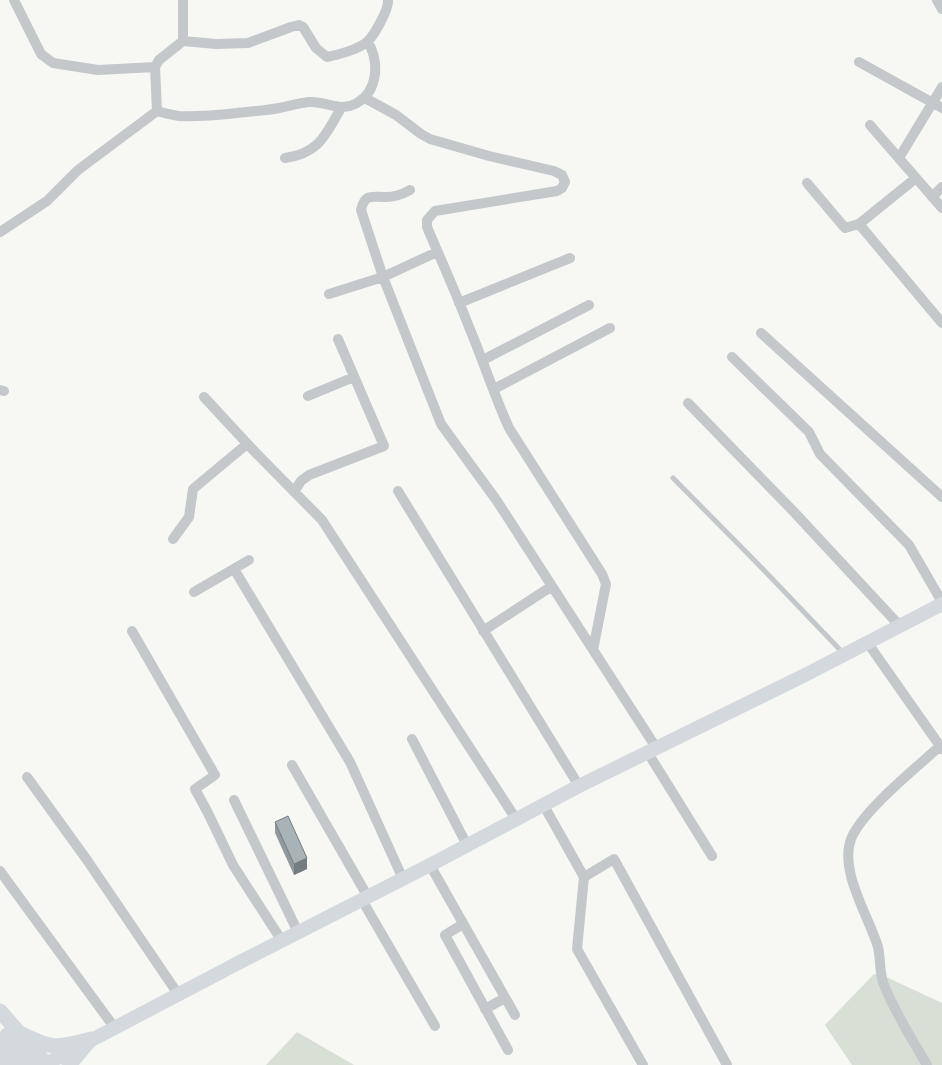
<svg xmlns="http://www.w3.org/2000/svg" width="942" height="1065" font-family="Figtree,sans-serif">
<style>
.green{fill:#d8dfd5}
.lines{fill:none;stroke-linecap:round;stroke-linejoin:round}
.lane{stroke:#c4c8cb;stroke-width:5}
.street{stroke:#c4c8cb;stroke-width:10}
.secondary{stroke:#d4d9dd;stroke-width:14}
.primary{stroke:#d4d9dd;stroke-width:15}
.wall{fill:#91999d}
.shaded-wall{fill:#767d80}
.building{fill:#a9b2b7;stroke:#767d80}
</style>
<rect width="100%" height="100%" fill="#f7f7f4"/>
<path class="green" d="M874 974 884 976 942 1003V1065H852L825 1025Z
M297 1032 354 1065H266Z"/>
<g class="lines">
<path class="lane" d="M673 478 757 563 844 654"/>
<path class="street" d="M14 0 41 54 53 63 98 70 155 67
M937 0 942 9
M183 41 216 44 248 43 291 27 299 25 303 27 316 48 327 57C338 55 359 49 367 42 374 36 389 9 388 0
M859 62 942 108
M365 98 396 115 421 134 430 139 489 156 554 171 562 175 565 182 562 188 557 191 435 211 427 220V227C441 260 456 293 469 327 483 360 494 395 509 428L602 574 606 584 593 650
M157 111C164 113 172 115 179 116 199 117 218 115 237 113 251 111 265 111 279 108 289 106 299 103 309 102 328 101 339 113 357 103 379 90 379 61 368 42
M157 111 155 67 159 60 183 41V0
M870 125 942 208
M285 158C319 153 325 136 341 108
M899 158 942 87
M916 178 859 224 942 323
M807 183 845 228 859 224
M410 190C403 194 395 197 386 197 372 197 365 193 361 210L383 277 441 424 497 501 657 749
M932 197 942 187
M0 232 47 201 78 170 157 111
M329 294 383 277 437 252
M459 303 570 258
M761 333 942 497
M732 357 809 432 820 454 909 545 942 602
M483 360 589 305
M494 389 610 328
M0 390 4 391
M308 396 354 377
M204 397 255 452 322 520 516 819
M688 403 794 512 899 625
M398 491 579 786
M294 492 301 481 309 475 384 446 338 339
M173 539 189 517 193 489 247 444
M234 569 350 762 403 879
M194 592 249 560
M132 631 215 775 195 789 208 813 233 865 282 941
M483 631 552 586
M867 642 942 749
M412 739 467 845
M648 753 712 856
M292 765 368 897
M27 777 87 860 178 994
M234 800 298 932
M543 804 584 877 577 949 643 1065
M430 865 515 1015
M0 871 114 1027
M584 877 614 859 727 1065
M362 900 435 1026
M463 924 445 935 508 1050
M485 1009 505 998
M927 1065C912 1039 895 1013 884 985 879 973 881 960 878 947 869 917 839 871 851 839 862 811 916 768 940 746"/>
<path class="secondary" d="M44 1065 240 962 430 865 579 786 805 675 942 604"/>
<path class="primary" d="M0 1011 47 1065
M16 1031C50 1049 54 1049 91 1039
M7 1035 31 1065
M0 1044 17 1065
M0 1064 1 1065
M69 1065 91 1039"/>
</g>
<path class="wall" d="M275 822 307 869 294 875 275 833Z"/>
<path class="shaded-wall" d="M307 858V869L294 875V864Z"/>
<path class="building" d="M288 816 307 858 294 864 275 822Z"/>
</svg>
